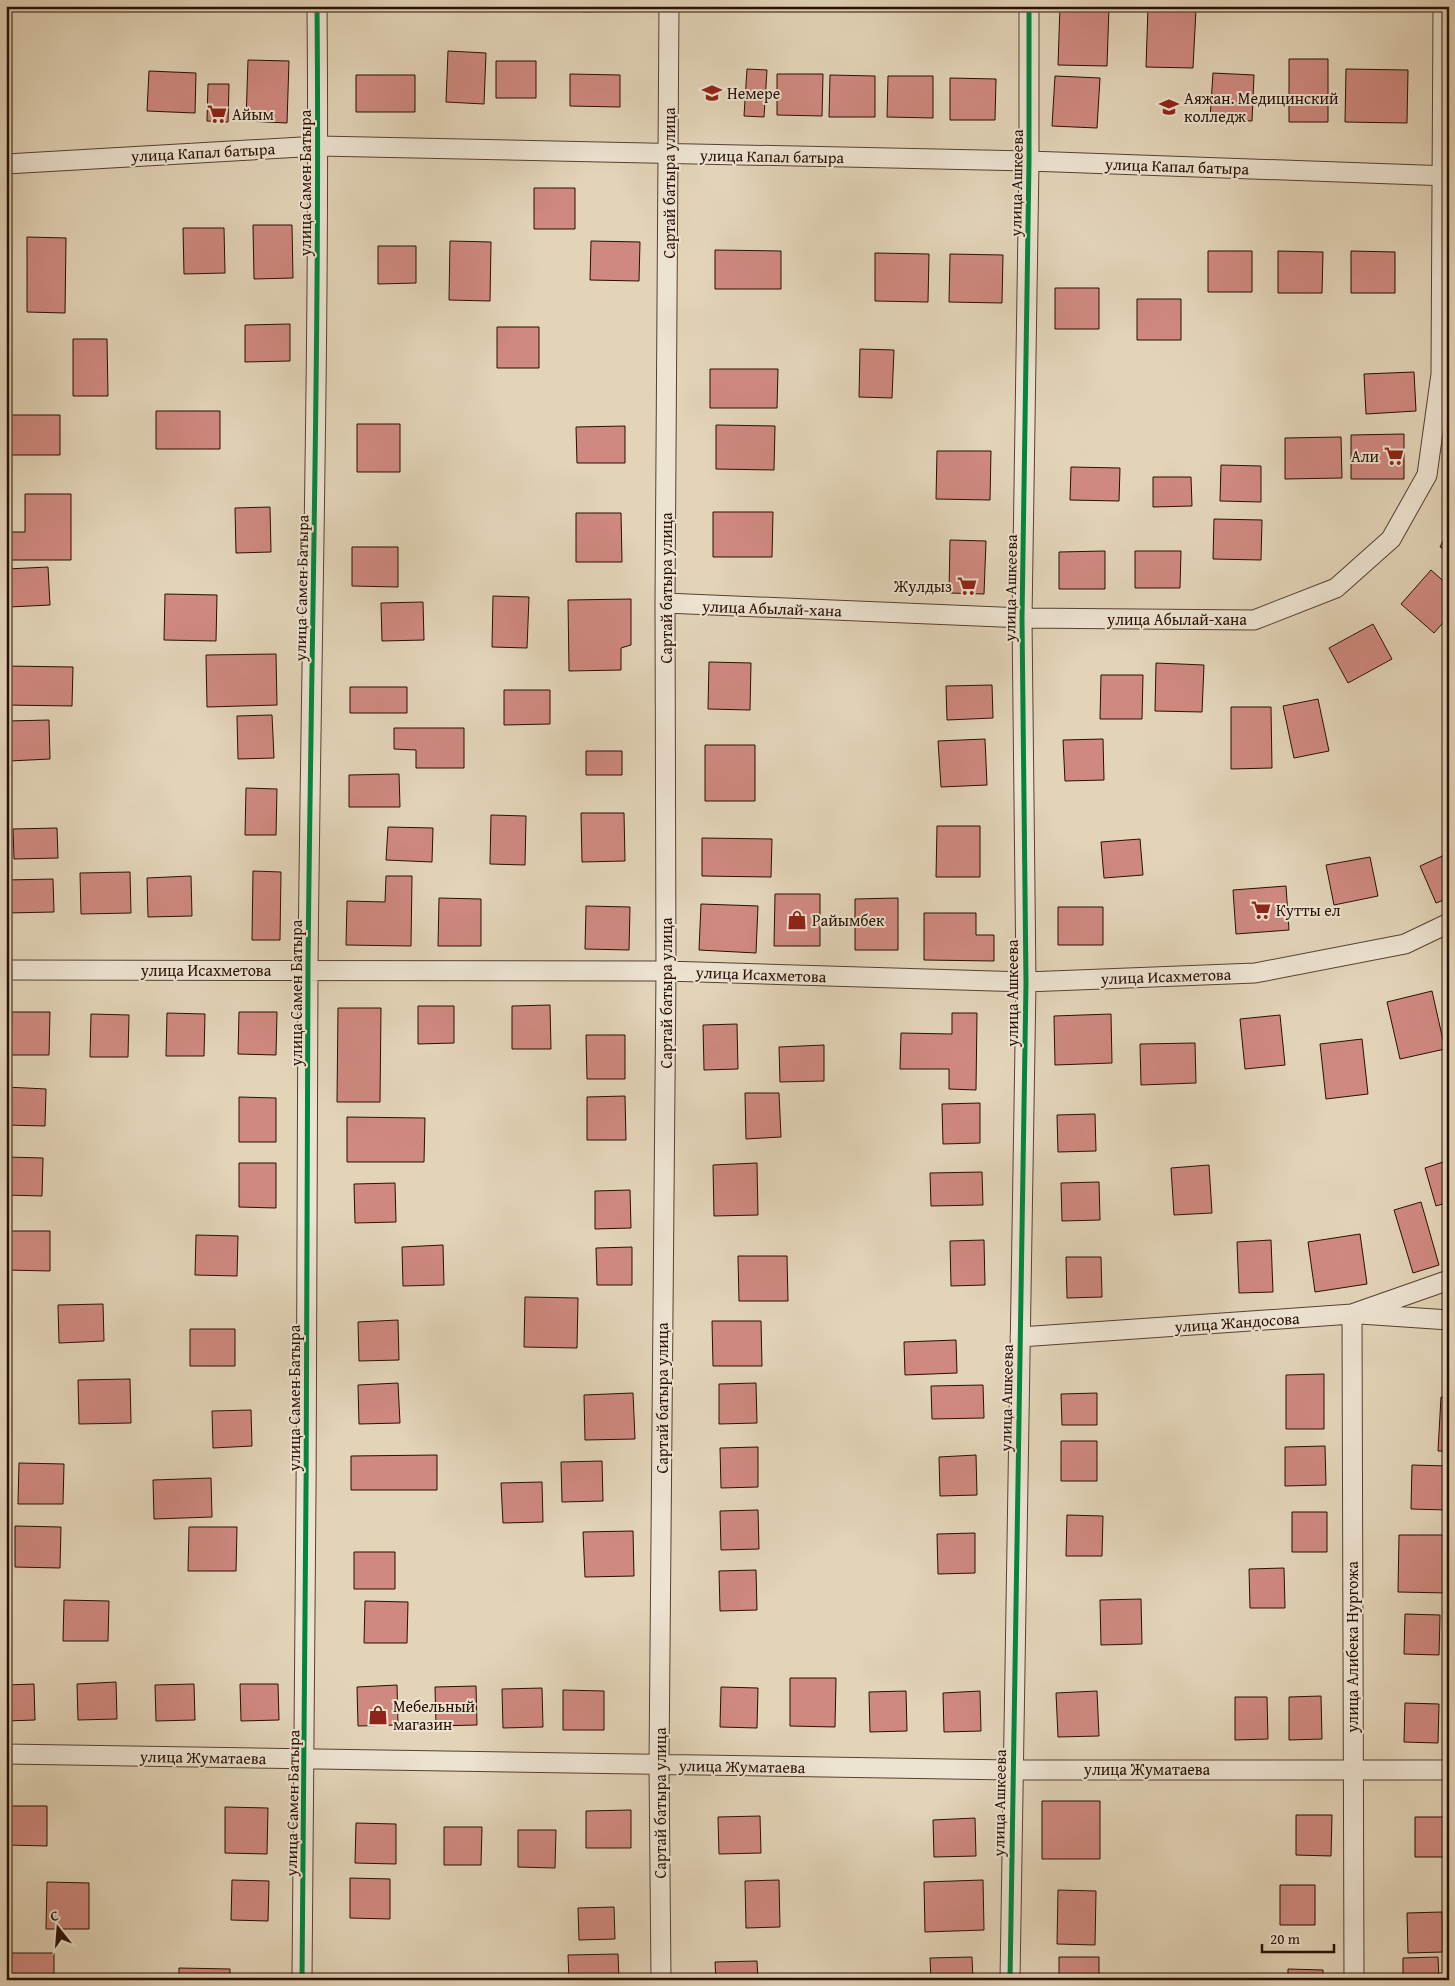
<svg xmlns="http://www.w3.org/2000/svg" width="1455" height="1986" font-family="'Gentium Book Plus',serif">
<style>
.building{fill:#d08980;stroke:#280f04}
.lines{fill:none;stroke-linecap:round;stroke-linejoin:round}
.street-casing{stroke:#574031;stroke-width:21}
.street{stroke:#ede3d1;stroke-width:19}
.cycleway-casing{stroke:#ede3d1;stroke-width:8}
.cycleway{stroke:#00873e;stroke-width:5}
.labels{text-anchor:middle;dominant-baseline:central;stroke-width:4;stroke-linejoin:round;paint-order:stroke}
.poi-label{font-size:16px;fill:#280f04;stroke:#ede3d1;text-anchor:start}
.street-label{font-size:16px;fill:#280f04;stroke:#ede3d1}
</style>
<rect width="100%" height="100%" fill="#e3d4b8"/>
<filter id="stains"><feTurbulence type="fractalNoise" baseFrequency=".004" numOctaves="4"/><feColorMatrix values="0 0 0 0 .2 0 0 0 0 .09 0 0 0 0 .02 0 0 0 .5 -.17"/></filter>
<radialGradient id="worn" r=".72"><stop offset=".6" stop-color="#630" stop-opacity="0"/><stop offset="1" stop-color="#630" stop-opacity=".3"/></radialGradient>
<path class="building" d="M582 6H633V11L583 12Z
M1060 6H1109L1107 66 1058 65Z
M1148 7 1196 9 1193 68 1146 67Z
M448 51 486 53 484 104 446 102Z
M1289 59H1328V122H1289Z
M248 60 289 61 287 123 246 121Z
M496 61H536V98H496Z
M747 69 767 70 764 117 744 116Z
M1346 69 1408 70 1407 123 1345 122Z
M149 71 196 73 195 113 147 111Z
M1213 73 1254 75 1252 121 1210 119Z
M570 74 620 75V107L570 106Z
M777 74H823L822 116 777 115Z
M356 75H415V112H356Z
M830 75 875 76V117H829Z
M888 76H933V118L887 117Z
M1055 76 1100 78 1097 128 1052 126Z
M950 78 996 79 995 120H950Z
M208 84H229L228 122 207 121Z
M534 188H575V229H534Z
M253 225H292L293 278 254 279Z
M183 228H224L225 273 184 274Z
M27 237 66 238 65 313 27 312Z
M450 241 491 242 490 301 449 300Z
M591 241 640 242 639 281 590 280Z
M378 246H416V283L378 284Z
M715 250 781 251V289H715Z
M1208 251H1252V292H1208Z
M1278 251 1323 252 1322 293H1278Z
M1351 251 1395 252V293H1351Z
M875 253 929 254 928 302 875 301Z
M950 254 1003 255 1002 303 949 302Z
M1055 288H1099V329H1055Z
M1137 299H1181V340H1137Z
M290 324V361L245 362V325Z
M497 327H539V368H497Z
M73 339H107L108 396H73Z
M860 349 894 350 892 398 859 397Z
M710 369H778L777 408H710Z
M1414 372 1416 411 1366 414 1364 374Z
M156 411H220V449H156Z
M6 415H60V455H6Z
M357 424H400V472H357Z
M716 425 775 426 774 470 716 469Z
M625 426V463H577L576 427Z
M1404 434V479H1351V435Z
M1341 437 1342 478 1285 479V438Z
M937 451H991L990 500 936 499Z
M1221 465 1261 466V502L1220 501Z
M1071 467 1120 468 1119 501 1070 500Z
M1153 477H1191L1192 506 1153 507Z
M25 494H71V560H6V532H25Z
M270 507 271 552 236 553 235 508Z
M713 512H773L772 557H713Z
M576 513H621L622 562H576Z
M1214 519 1262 520 1261 560 1213 559Z
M1449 529V551L1440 547Z
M950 540 986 541 984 594 949 593Z
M352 547H398V587L352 586Z
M1105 551V589H1059V552Z
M1135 551H1181L1180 588H1135Z
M48 567 50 605 9 607 7 569Z
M1431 570 1449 586V616L1434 633 1401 604Z
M165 594 217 595 216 641 164 640Z
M493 596 529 597 527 648 492 647Z
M631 599V645L621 648V670L569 671 568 600Z
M423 602 424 640 382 641 381 603Z
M1373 624 1392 659 1348 683 1329 648Z
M276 654 277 705 207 707 206 655Z
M709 662 751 663 750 710 708 709Z
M1156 663 1204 665 1202 712 1155 711Z
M6 666 73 667 72 706 6 705Z
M1101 675H1143L1142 719H1100Z
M992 685 993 718 947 720 946 686Z
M350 687H407V713H350Z
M504 690H550V724L504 725Z
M1318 699 1329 751 1294 758 1283 706Z
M1231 707H1271L1272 768 1231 769Z
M272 715 274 758 238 759 237 716Z
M49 720 50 759 9 761 8 721Z
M394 728H464V768H416V750L394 749Z
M985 739 987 785 941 787 938 741Z
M1103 739 1104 780 1065 781 1063 740Z
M705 745H755V801H705Z
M586 751H622V775H586Z
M399 774 400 807H349V775Z
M246 788 277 789 276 835H245Z
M581 813H624L625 861 582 862Z
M491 815 526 816 525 865 490 864Z
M937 826H980V877H936Z
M388 827 433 828 432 862 386 860Z
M57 828 58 858 14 859 13 829Z
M702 838 772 839 771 877 702 876Z
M1140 839 1143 875 1104 878 1101 842Z
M1449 853V898L1436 903 1420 866Z
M1370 857 1378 896 1334 905 1326 865Z
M253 871 281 872 280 940H252Z
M130 872 131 913 81 914 80 873Z
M191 876 192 916 148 917 147 878Z
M386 876H412L411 946 346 945 347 901 385 902Z
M53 879 54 912 6 913V880Z
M1286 886 1289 930 1236 934 1233 890Z
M775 894H820V946H774Z
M439 898 481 899V946H438Z
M898 898V950H855V899Z
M701 904 758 906 756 953 699 950Z
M586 906 630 907 629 950 585 949Z
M1058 907H1103V945H1058Z
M924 913H976V935H994V961L924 960Z
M1432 991 1445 1049 1400 1059 1387 1002Z
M550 1005 551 1049H512V1006Z
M418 1006H454V1043L418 1044Z
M338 1008H381L380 1102H337Z
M12 1012H50L49 1055H11Z
M239 1012H277L276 1055 238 1054Z
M167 1013 205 1014 204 1056H166Z
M952 1013H977L976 1090 949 1089V1069H900L901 1033 952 1034Z
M91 1014 129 1015 128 1057H90Z
M1111 1014 1112 1063 1055 1065 1054 1016Z
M1280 1015 1285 1065 1245 1069 1240 1019Z
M737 1024 738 1069 704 1070 703 1025Z
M586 1035H625V1079H587Z
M1362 1039 1368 1094 1326 1099 1320 1044Z
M1195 1043 1196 1083 1141 1085 1140 1044Z
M824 1045V1081L780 1082 779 1047Z
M6 1087 46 1089 45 1126 6 1125Z
M745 1093H779L781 1137 746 1139Z
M625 1096 626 1140H587V1097Z
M239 1097 276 1098V1142H239Z
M980 1103V1143L943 1144 942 1104Z
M1095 1114 1096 1151 1058 1152 1057 1115Z
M347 1117 425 1118 424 1162H347Z
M6 1157 43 1158 42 1196 6 1195Z
M1449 1160V1202L1436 1206 1425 1168Z
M239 1163H276V1208L239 1207Z
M757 1163 758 1215 714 1216 713 1165Z
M1209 1165 1212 1213 1174 1215 1171 1168Z
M982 1172 983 1205 931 1206 930 1173Z
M1099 1182 1100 1220 1062 1221 1061 1183Z
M395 1183 396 1222 355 1223 354 1184Z
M630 1190 631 1228 595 1229V1191Z
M1421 1202 1439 1265 1413 1273 1394 1210Z
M7 1231H50V1271L7 1270Z
M1360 1234 1367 1284 1315 1292 1308 1242Z
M196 1235 238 1236 237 1276 195 1275Z
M984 1240 985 1285 951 1286 950 1241Z
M1271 1240 1273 1292 1239 1293 1237 1242Z
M443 1245 444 1285 403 1286 402 1247Z
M632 1247V1285H597L596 1248Z
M738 1256H787L788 1301H739Z
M1066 1257H1101L1102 1297 1067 1298Z
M525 1297 578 1298 577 1348 524 1347Z
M103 1304 104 1341 59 1343 58 1305Z
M398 1320 399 1360 359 1361 358 1322Z
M712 1321H761L762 1366H713Z
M190 1329H235V1366H190Z
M956 1340 957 1373 905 1375 904 1342Z
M1324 1374V1429H1286V1375Z
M130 1379 131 1423 79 1424 78 1380Z
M398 1383 400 1423 359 1424 358 1385Z
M756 1383 757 1423 719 1424V1384Z
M983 1385 984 1418 932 1419 931 1386Z
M633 1393 635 1439 585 1440 584 1395Z
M1097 1393V1425H1062L1061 1394Z
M1441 1397 1449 1398V1451H1438Z
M251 1410 252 1446 213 1448 212 1411Z
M1061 1441H1097V1481H1061Z
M1325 1446 1326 1485 1285 1486V1447Z
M758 1447V1487L721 1488 720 1448Z
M437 1455V1490H351V1456Z
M976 1455 977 1495 940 1496 939 1457Z
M602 1461 603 1501 562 1502 561 1462Z
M19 1463 64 1464 63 1504H18Z
M1412 1465 1448 1466 1447 1510 1411 1509Z
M211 1478 212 1517 154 1519 153 1480Z
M542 1482 543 1522 503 1523 501 1483Z
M758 1510 759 1549 721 1550 720 1511Z
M1292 1512H1327V1552H1292Z
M1067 1515 1103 1516 1102 1556H1066Z
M15 1526 61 1527 60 1568 15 1567Z
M189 1527H237L236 1571H188Z
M633 1531 634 1576 585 1577 583 1532Z
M975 1533V1573L938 1574 937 1534Z
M1399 1535H1449V1593L1398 1592Z
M354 1552H395V1589H354Z
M1284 1568 1285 1608H1250L1249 1569Z
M756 1570 757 1610 720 1611 719 1571Z
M1141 1599 1142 1644 1101 1645 1100 1600Z
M64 1600 109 1601 108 1641H63Z
M365 1601 408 1602 407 1643H364Z
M1405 1614 1440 1615 1439 1655 1404 1654Z
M790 1678H836L835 1727 790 1726Z
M116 1682 117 1719 78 1720 77 1684Z
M34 1684 35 1720 6 1721V1685Z
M194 1684 195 1720 156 1721 155 1685Z
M240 1684H278L279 1720 241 1721Z
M397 1685 398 1725 358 1726 357 1687Z
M476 1686 477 1725 436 1726 435 1687Z
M721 1687 758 1688 757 1728 720 1727Z
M542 1688 543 1727 503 1728 502 1689Z
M563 1690 604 1691V1730H563Z
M906 1691 907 1731 870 1732 869 1692Z
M980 1691 981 1731 944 1732 943 1693Z
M1097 1691 1099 1736 1058 1737 1056 1693Z
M1321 1696 1322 1739 1289 1740V1697Z
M1235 1697H1267L1268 1739 1235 1740Z
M1405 1703 1439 1704 1438 1743 1404 1742Z
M1042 1801H1100V1859H1042Z
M6 1806H47V1846L6 1845Z
M225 1807 268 1808 267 1854 225 1853Z
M631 1810V1848H586V1811Z
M1296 1815H1332L1331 1856 1296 1855Z
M760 1816 761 1853 719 1854 718 1817Z
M1415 1817H1449V1857H1415Z
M975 1818 976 1856 934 1857 933 1820Z
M356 1823 396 1824V1864L355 1863Z
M444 1827H482L481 1865H444Z
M518 1830H556L555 1868 518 1867Z
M350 1878 390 1879V1919L350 1918Z
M232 1880 269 1881 268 1921 231 1920Z
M779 1880 780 1927 746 1928 745 1881Z
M983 1880 984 1930 925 1932 924 1882Z
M47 1882 89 1883V1929H46Z
M1280 1885H1315V1925H1280Z
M1058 1890 1096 1891 1095 1945 1057 1944Z
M614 1907 615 1939 579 1940 578 1908Z
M1442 1912 1443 1952 1408 1953 1407 1913Z
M12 1953H54V1980H11Z
M618 1954 619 1980H569L568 1955Z
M972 1957 973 1980H931L930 1958Z
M1059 1957H1099V1980H1059Z
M1438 1957 1439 1980H1403V1958Z
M757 1961 758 1980H716L715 1962Z
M179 1968 230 1969V1980H179Z
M1288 1969 1323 1970V1980H1288Z"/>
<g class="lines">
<defs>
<path id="street" d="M6 164 319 146 1029 161 1449 176
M665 603 1022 618 1254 620 1336 588 1391 539 1427 475 1441 374 1443 6
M6 970 666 971 1026 982 1255 973 1405 944 1449 923
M1352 1314 1354 1980
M1360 1314 1449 1320
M1020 1337 1352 1314 1449 1280
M6 1754 1012 1770H1449
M302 1980C307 1643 306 1305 308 968 311 648 320 327 317 6
M661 1980 659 1764 666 971 665 603 669 6
M1010 1980 1026 982 1022 618 1029 161V6"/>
</defs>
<use href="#street" class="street-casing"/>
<use href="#street" class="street"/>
<defs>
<path id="cycleway" d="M302 1980C307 1643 306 1305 308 968 311 648 320 327 317 6
M1010 1980 1026 982 1022 618 1029 161V6"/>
</defs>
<use href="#cycleway" class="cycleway-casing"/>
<use href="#cycleway" class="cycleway"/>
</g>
<defs>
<symbol id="school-bare" viewBox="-9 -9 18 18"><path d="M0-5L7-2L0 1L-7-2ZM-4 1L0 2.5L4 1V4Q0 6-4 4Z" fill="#8f2418" stroke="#ede3d1" stroke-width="2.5" paint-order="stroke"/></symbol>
<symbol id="university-bare" viewBox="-9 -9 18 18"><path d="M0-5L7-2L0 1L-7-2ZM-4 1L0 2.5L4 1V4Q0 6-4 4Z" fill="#8f2418" stroke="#ede3d1" stroke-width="2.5" paint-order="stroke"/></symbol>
<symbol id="supermarket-bare" viewBox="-9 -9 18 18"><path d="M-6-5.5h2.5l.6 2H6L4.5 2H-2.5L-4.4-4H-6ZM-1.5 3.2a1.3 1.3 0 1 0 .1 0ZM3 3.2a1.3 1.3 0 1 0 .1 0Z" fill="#8f2418" stroke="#ede3d1" stroke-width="2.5" paint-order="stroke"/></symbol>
<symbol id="shop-bare" viewBox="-9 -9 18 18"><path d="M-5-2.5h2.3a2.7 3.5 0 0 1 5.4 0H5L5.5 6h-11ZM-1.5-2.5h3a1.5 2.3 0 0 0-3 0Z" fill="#8f2418" stroke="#ede3d1" stroke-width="2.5" paint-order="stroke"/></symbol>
</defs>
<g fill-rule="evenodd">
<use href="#school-bare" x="698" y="79" width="28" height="28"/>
<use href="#university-bare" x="1155" y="93" width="28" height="28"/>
<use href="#supermarket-bare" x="203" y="100" width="28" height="28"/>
<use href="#supermarket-bare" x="1380" y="442" width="28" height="28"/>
<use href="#supermarket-bare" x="953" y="572" width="28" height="28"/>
<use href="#supermarket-bare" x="1247" y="896" width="28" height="28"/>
<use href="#shop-bare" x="783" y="906" width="28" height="28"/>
<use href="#shop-bare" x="364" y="1701" width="28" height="28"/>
</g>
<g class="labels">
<g class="poi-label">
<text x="727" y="93">Немере</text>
<text x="1184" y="98">Аяжан. Медицинский<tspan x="1184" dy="18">колледж</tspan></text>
<text x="232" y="114">Айым</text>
<text x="1379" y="456" text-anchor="end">Али</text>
<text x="952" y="586" text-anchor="end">Жулдыз</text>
<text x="1276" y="910">Кутты ел</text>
<text x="812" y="920">Райымбек</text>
<text x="393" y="1706">Мебельный<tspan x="393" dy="18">магазин</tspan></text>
</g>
<g class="street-label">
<text transform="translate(203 152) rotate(-3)">улица Капал батыра</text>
<text transform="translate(772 156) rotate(1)">улица Капал батыра</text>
<text transform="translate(1177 166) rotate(2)">улица Капал батыра</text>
<text transform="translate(305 183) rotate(-90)">улица Самен Батыра</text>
<text transform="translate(669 183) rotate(-90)">Сартай батыра улица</text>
<text transform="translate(1016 183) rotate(-89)">улица Ашкеева</text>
<text transform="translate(301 588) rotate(-89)">улица Самен Батыра</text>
<text transform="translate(666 588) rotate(-90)">Сартай батыра улица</text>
<text transform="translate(1010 588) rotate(-89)">улица Ашкеева</text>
<text transform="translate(772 608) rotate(2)">улица Абылай-хана</text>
<text x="1177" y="619">улица Абылай-хана</text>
<text x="206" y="970">улица Исахметова</text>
<text transform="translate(761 974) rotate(2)">улица Исахметова</text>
<text transform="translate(1166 976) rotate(-2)">улица Исахметова</text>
<text transform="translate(296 993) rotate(-90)">улица Самен Батыра</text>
<text transform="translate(666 993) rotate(-90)">Сартай батыра улица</text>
<text transform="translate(1012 993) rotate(-90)">улица Ашкеева</text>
<text transform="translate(1237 1322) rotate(-4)">улица Жандосова</text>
<text transform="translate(294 1398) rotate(-90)">улица Самен Батыра</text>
<text transform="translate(662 1398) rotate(-90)">Сартай батыра улица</text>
<text transform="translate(1006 1398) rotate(-89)">улица Ашкеева</text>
<text transform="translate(1352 1647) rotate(-90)">улица Алибека Нургожа</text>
<text transform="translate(203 1757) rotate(1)">улица Жуматаева</text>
<text transform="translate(742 1766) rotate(1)">улица Жуматаева</text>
<text x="1147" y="1769">улица Жуматаева</text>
<text transform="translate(292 1803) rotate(-89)">улица Самен Батыра</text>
<text transform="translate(660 1803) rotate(-90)">Сартай батыра улица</text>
<text transform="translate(999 1803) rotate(-89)">улица Ашкеева</text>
</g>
</g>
<rect width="1455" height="1986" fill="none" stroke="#e3d4b8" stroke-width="25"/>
<rect x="8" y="8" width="1440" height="1971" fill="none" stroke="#280f04" stroke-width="2.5"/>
<rect x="12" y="12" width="1430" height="1961" fill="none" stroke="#280f04"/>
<g transform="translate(58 1928) rotate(343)" stroke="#ede3d1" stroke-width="4" paint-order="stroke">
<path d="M0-4L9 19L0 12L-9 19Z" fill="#280f04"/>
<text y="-8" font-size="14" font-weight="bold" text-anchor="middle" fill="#280f04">С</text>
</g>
<path d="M1262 1944v8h72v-8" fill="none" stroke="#280f04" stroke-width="2.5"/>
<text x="1270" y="1944" font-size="15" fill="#280f04" stroke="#ede3d1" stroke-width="4" paint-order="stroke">20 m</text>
<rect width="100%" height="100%" filter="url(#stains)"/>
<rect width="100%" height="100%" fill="url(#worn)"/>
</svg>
